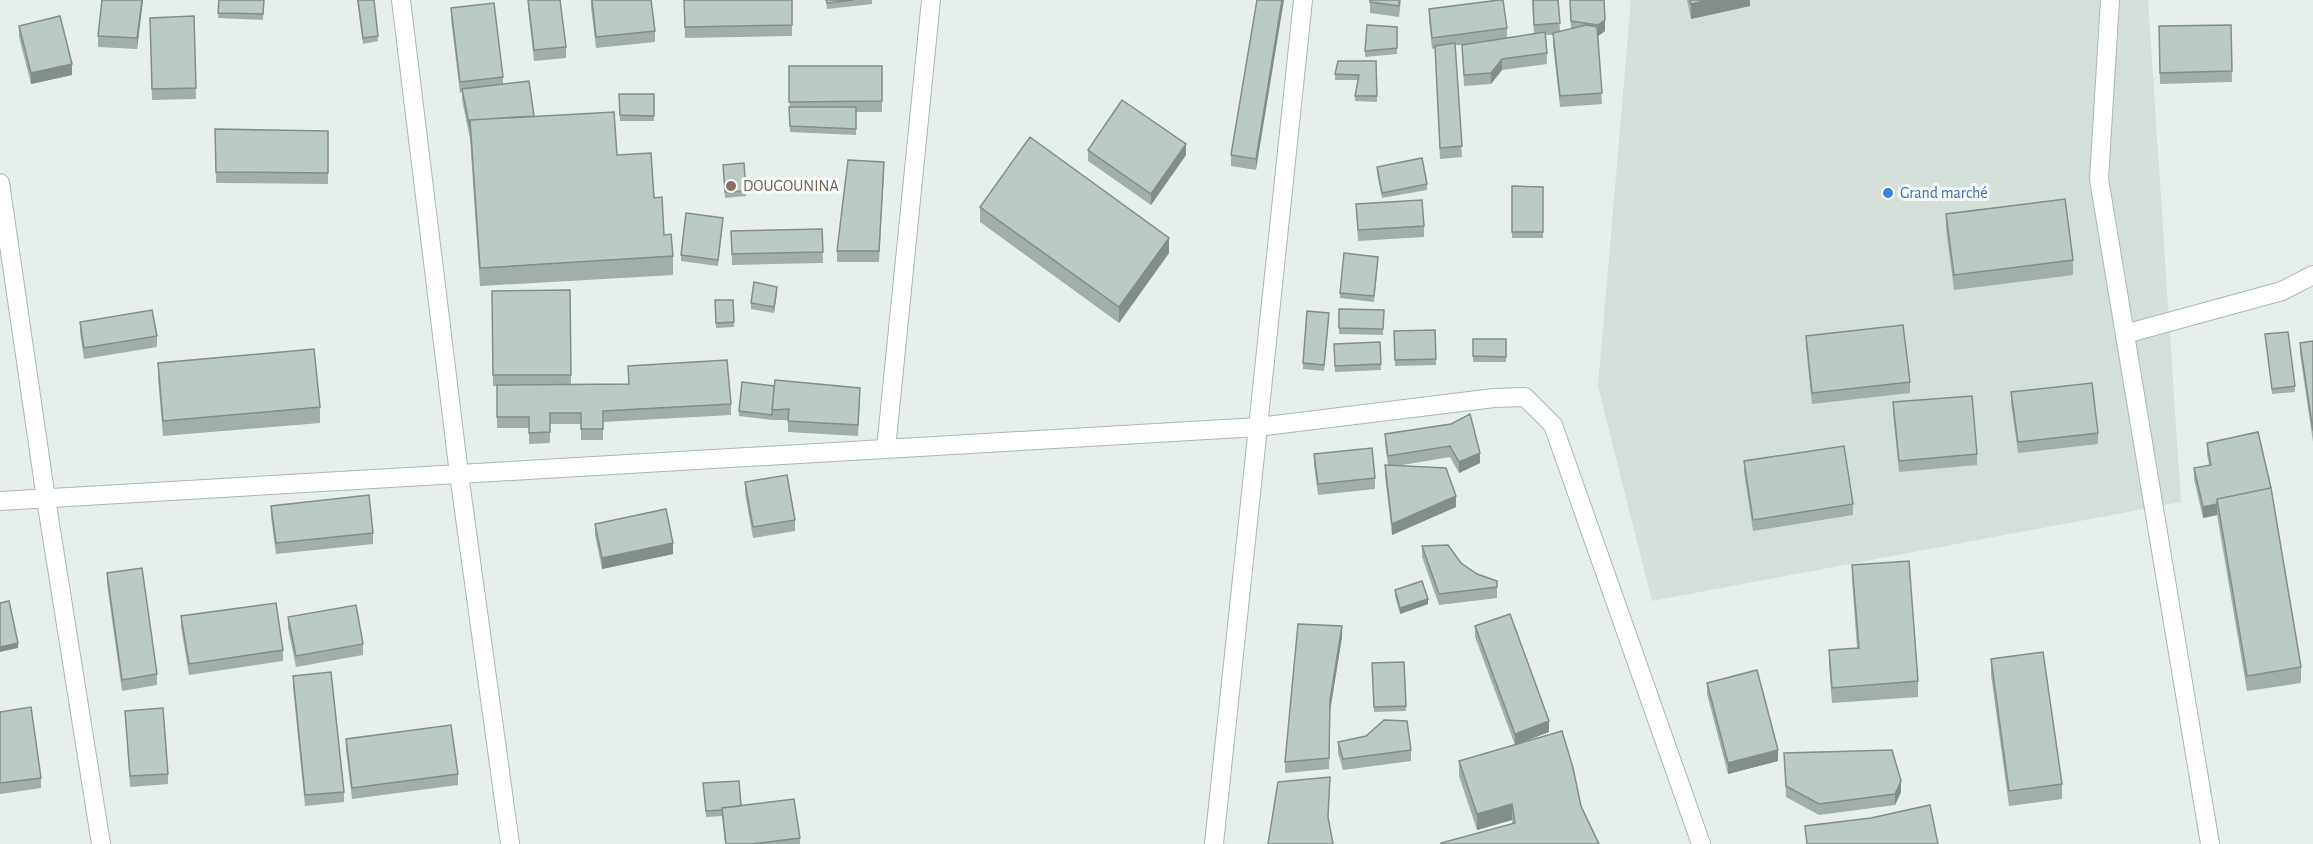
<svg xmlns="http://www.w3.org/2000/svg" width="2313" height="844" font-family="'Alegreya Sans',sans-serif">
<style>
.built{fill:#d4dfda}
.lines{fill:none;stroke-linecap:round;stroke-linejoin:round}
.street-casing{stroke:#a8b8b2;stroke-width:20}
.street{stroke:#fff;stroke-width:18}
.wall{fill:#a1aea9}
.shaded-wall{fill:#838d89}
.building{fill:#bbcac4;stroke:#838d89;stroke-width:1.5}
.education-dot{fill:#8d6e63;stroke:#f7fbf9;stroke-width:2}
.shop-dot{fill:#3f7fe0;stroke:#f7fbf9;stroke-width:2}
.labels{text-anchor:middle;dominant-baseline:central;stroke-width:6;stroke-linejoin:round;paint-order:stroke}
.education-label{font-size:16px;fill:#785e54;stroke:#f7fbf9;text-anchor:start}
.shop-label{font-size:16px;fill:#366cbe;stroke:#f7fbf9;text-anchor:start}
</style>
<rect width="100%" height="100%" fill="#e6efeb"/>
<path class="built" d="M1631 0H2148L2181 502 1652 601 1598 386Z"/>
<g class="lines">
<defs>
<path id="street" d="M401 0 459 474 510 844
M2110 0 2099 179 2210 844
M0 183 46 499 101 844
M2125 334 2282 291 2313 275
M886 449 931 0
M0 501 1258 427 1494 398 1525 397 1553 425 1701 844
M1214 844 1303 0"/>
</defs>
<use href="#street" class="street-casing"/>
<use href="#street" class="street"/>
</g>
<path class="wall" d="M102 0H143L137 49 98 47V36Z
M219 0H264L263 20 218 18Z
M357 0H374L378 41 363 44Z
M528 0 566 47V58L534 61 528 8Z
M591 0 655 31V42L596 48 591 7Z
M684 0H792V36L685 38Z
M826 0H872V4L827 9Z
M1257 0 1256 170 1231 166V155Z
M1370 0H1401L1399 17 1370 13Z
M1532 0H1558L1560 31 1571 29 1570 0H1604L1605 31 1598 36 1602 104 1560 107 1553 44V35H1546L1547 64 1502 70 1491 84 1464 86 1462 45H1455L1462 157 1440 159 1435 48 1432 49 1429 20V9L1507 28V38L1534 34Z
M1687 0H1750V6L1691 19Z
M451 8 503 77V84L534 116 617 155 654 198 664 235 673 256V275L480 286 470 139 462 100V92L460 93 451 19Z
M194 16 196 99 152 100 150 18Z
M2231 25 2232 82 2160 84 2159 26Z
M19 26 72 75 31 84 19 37Z
M1397 27V54L1365 57V51Z
M1376 61 1377 102 1355 101V96L1358 80H1335V74Z
M789 66H882V112H856V135L790 132Z
M619 94H654V121H620Z
M215 129 328 131V184L216 183Z
M1088 150 1186 155 1151 205 1088 161Z
M723 165 746 191V196L725 198Z
M1377 167 1427 184V190L1382 198 1377 173Z
M884 173 879 262H837V251Z
M1512 186 1543 187V238H1512Z
M1356 204 1424 226V237L1358 241Z
M980 207 1169 253 1119 323 980 222Z
M1946 214 2073 260V275L1954 290 1946 229Z
M723 223 718 266 681 261V255Z
M822 229 823 263 732 265 731 231Z
M1378 263 1374 302 1340 298V293Z
M570 290 571 385 628 384V366L731 404V415L603 422V440H581V424H550V443L529 444V428H497V386H493L492 291Z
M777 292 774 313 751 309V303Z
M715 300H733L734 327 716 328Z
M1339 309 1384 310 1383 335 1339 334Z
M1329 318 1324 371 1303 369V363Z
M80 322 157 336V347L84 359 80 333Z
M1435 330 1436 365 1395 366 1394 331Z
M2265 334 2295 386V392L2272 394Z
M1806 336 1910 382V393L1812 404 1806 347Z
M1473 339H1506V362H1473Z
M2313 341V442L2300 354V343Z
M1380 342 1381 370 1335 372 1334 344Z
M158 363 320 407V423L163 436 158 379Z
M774 386 860 399 858 436 788 432V420H772L739 416V411Z
M2011 392 2098 433V444L2018 453 2011 403Z
M1893 402 1977 454V465L1899 472 1893 413Z
M1451 424 1480 463 1459 473 1450 457 1397 466 1456 507 1392 535 1385 476V465H1388L1385 444V434Z
M2207 443 2301 667V683L2247 691 2217 515 2203 518 2194 479V468L2209 465 2207 454Z
M1314 454 1375 478V489L1318 495 1314 465Z
M1744 461 1853 504V515L1753 531 1744 472Z
M745 482 795 520V531L753 538 745 493Z
M271 506 373 533V544L276 554 271 517Z
M595 524 673 554 602 569 595 535Z
M1422 546 1461 563 1477 574 1497 581V598L1439 605 1422 557Z
M1852 565 1918 681V697L1832 703 1829 665V650L1857 648 1852 580Z
M107 573 157 674V685L122 691 107 584Z
M1395 590 1428 604 1400 614 1395 596Z
M181 616 283 650V661L189 675 181 627Z
M288 617 363 644V655L296 667 288 628Z
M1475 626 1549 732 1515 745 1475 637Z
M1342 637 1330 711 1329 769 1285 773V762Z
M1991 659 2062 784V799L2009 806 1991 675Z
M1404 662 1406 711 1374 712 1372 663Z
M293 676 344 792V802L305 806 293 687Z
M1707 683 1778 761 1728 774 1707 694Z
M125 711 168 774V784L130 787Z
M0 712 41 778V788L0 794Z
M346 739 458 774V785L352 799 346 750Z
M1338 742 1411 750V761L1343 770 1338 753Z
M1784 753 1901 792 1895 805 1819 815 1786 797Z
M1459 761 1581 806 1512 823V820L1477 830 1459 776Z
M703 783 741 806 800 838V844H725L722 816 706 817Z"/>
<path class="shaded-wall" d="M142 0H143L137 49V38Z
M1282 0H1284L1256 170V159Z
M1708 0H1750V6L1691 19V4Z
M1605 20V31L1598 36V25Z
M1502 59V70L1491 84V73Z
M72 64V75L31 84V73Z
M1186 144V155L1151 205V194Z
M1169 238V253L1119 323V307Z
M777 287V292L774 313V307Z
M1480 453V463L1459 473V462Z
M1456 496V507L1392 535V524Z
M2217 504V515L2203 518V507Z
M673 543V554L602 569V558Z
M1428 599V604L1400 614V608Z
M1342 626V637L1330 711 1329 769 1330 700Z
M18 643V648L0 652V647Z
M1549 721V732L1515 745V734Z
M1778 750V761L1728 774V763Z
M1901 781V792L1895 805V794Z
M1512 804V820L1477 830V814Z"/>
<path class="building" d="M102 0H142L137 38 98 36Z
M219 0H264L263 14 218 13Z
M358 0H374L378 36 363 38Z
M528 0H560L566 47 534 50Z
M592 0H651L655 31 596 37Z
M684 0H792V25L685 27Z
M826 0H854L827 3Z
M1257 0H1282L1256 159 1231 155Z
M1370 0H1399V6L1370 2Z
M1499 0H1503L1507 28 1432 38 1429 9Z
M1533 0H1558L1560 23 1534 25Z
M1570 0H1604L1605 20 1598 25 1571 21Z
M1690 0H1708L1691 4Z
M494 3 503 77 460 82 451 8Z
M60 16 72 64 31 73 19 26Z
M194 16 196 88 152 89 150 18Z
M1367 25 1397 27V48L1365 51Z
M1586 25 1597 27 1602 93 1560 96 1553 33Z
M2231 25 2232 71 2160 73 2159 26Z
M1545 32 1547 53 1502 59 1491 73 1464 75 1462 45Z
M1455 43 1462 146 1440 148 1435 46Z
M1338 61H1376L1377 96H1355L1359 75 1335 74Z
M789 66H882V101L789 102Z
M529 81 534 116 470 120V128L462 89Z
M619 94H654V116L620 115Z
M1122 100 1186 144 1151 194 1088 150Z
M789 107H856V129L790 126Z
M614 112 617 155 651 153 654 198 662 197 664 235 671 234 673 256 480 268 470 120Z
M215 129 328 131V173L216 172Z
M1030 137 1169 238 1119 307 980 207Z
M1422 158 1427 184 1382 193 1377 167Z
M848 160 884 162 879 251H837Z
M744 163 746 191 725 192 723 165Z
M1512 186 1543 187V232H1512Z
M2065 199 2073 260 1954 275 1946 214Z
M1422 200 1424 226 1358 230 1356 204Z
M686 213 723 218 718 260 681 255Z
M822 229 823 252 732 254 731 231Z
M1344 253 1378 257 1374 296 1340 293Z
M754 282 777 287 774 307 751 303Z
M570 290 571 375H493L492 291Z
M715 300H733L734 322 716 323Z
M1339 309 1384 310 1383 329 1339 328Z
M152 310 157 336 84 348 80 322Z
M1307 311 1329 313 1324 365 1303 363Z
M1903 325 1910 382 1812 393 1806 336Z
M1435 330 1436 359 1395 360 1394 331Z
M2288 332 2295 386 2272 389 2265 334Z
M1473 339H1506V357L1473 356Z
M2313 341V431L2300 343Z
M1380 342 1381 364 1335 366 1334 344Z
M314 349 320 407 163 421 158 363Z
M727 360 731 404 603 411V429H581V413H550V432L529 433V417H497V385L629 384 628 366Z
M775 380 860 388 858 425 788 421 789 409 772 410Z
M742 382 774 386 772 415 739 411Z
M2092 383 2098 433 2018 442 2011 392Z
M1972 396 1977 454 1899 461 1893 402Z
M1470 414 1480 453 1459 462 1450 446 1388 456 1385 434 1451 424Z
M2258 432 2271 488 2217 499V504L2203 507 2194 468 2211 465 2207 443Z
M1844 446 1853 504 1753 520 1744 461Z
M1372 448 1375 478 1318 484 1314 454Z
M1385 465 1446 468 1456 496 1392 524Z
M787 475 795 520 753 527 745 482Z
M2271 488 2301 667 2247 676 2217 499Z
M369 495 373 533 276 543 271 506Z
M666 509 673 543 602 558 595 524Z
M1448 545 1461 563 1477 574 1497 581V587L1439 594 1422 546Z
M1909 561 1918 681 1832 688 1829 650 1859 648 1852 565Z
M142 568 157 674 122 680 107 573Z
M1422 581 1428 599 1400 608 1395 590Z
M9 601 18 643 0 647V603Z
M276 603 283 650 189 664 181 616Z
M356 605 363 644 296 656 288 617Z
M1510 614 1549 721 1515 734 1475 626Z
M1298 624 1342 626 1330 700 1329 758 1285 762Z
M2043 652 2062 784 2009 791 1991 659Z
M1404 662 1406 706 1374 707 1372 663Z
M1757 670 1778 750 1728 763 1707 683Z
M331 672 344 792 305 795 293 676Z
M31 707 41 778 0 783V712Z
M163 708 168 774 130 776 125 711Z
M1384 720 1407 721 1411 750 1343 759 1338 742 1366 736Z
M451 725 458 774 352 788 346 739Z
M1562 731 1573 768 1581 806 1599 844H1441V843L1515 823 1512 804 1477 814 1459 761Z
M1892 750 1901 781 1895 794 1819 804 1786 786 1784 753Z
M1330 777 1328 817 1333 844H1268L1278 782Z
M739 781 741 806 722 808V810L706 811 703 783Z
M794 799 800 838 751 844H726L722 808Z
M1930 805 1938 844H1807L1805 826 1871 818Z"/>
<circle class="education-dot" cx="731" cy="186" r="6"/>
<circle class="shop-dot" cx="1888" cy="193" r="6"/>
<g class="labels">
<g class="education-label">
<text x="743" y="186">DOUGOUNINA</text>
</g>
<g class="shop-label">
<text x="1900" y="193">Grand marché</text>
</g>
</g>
</svg>
